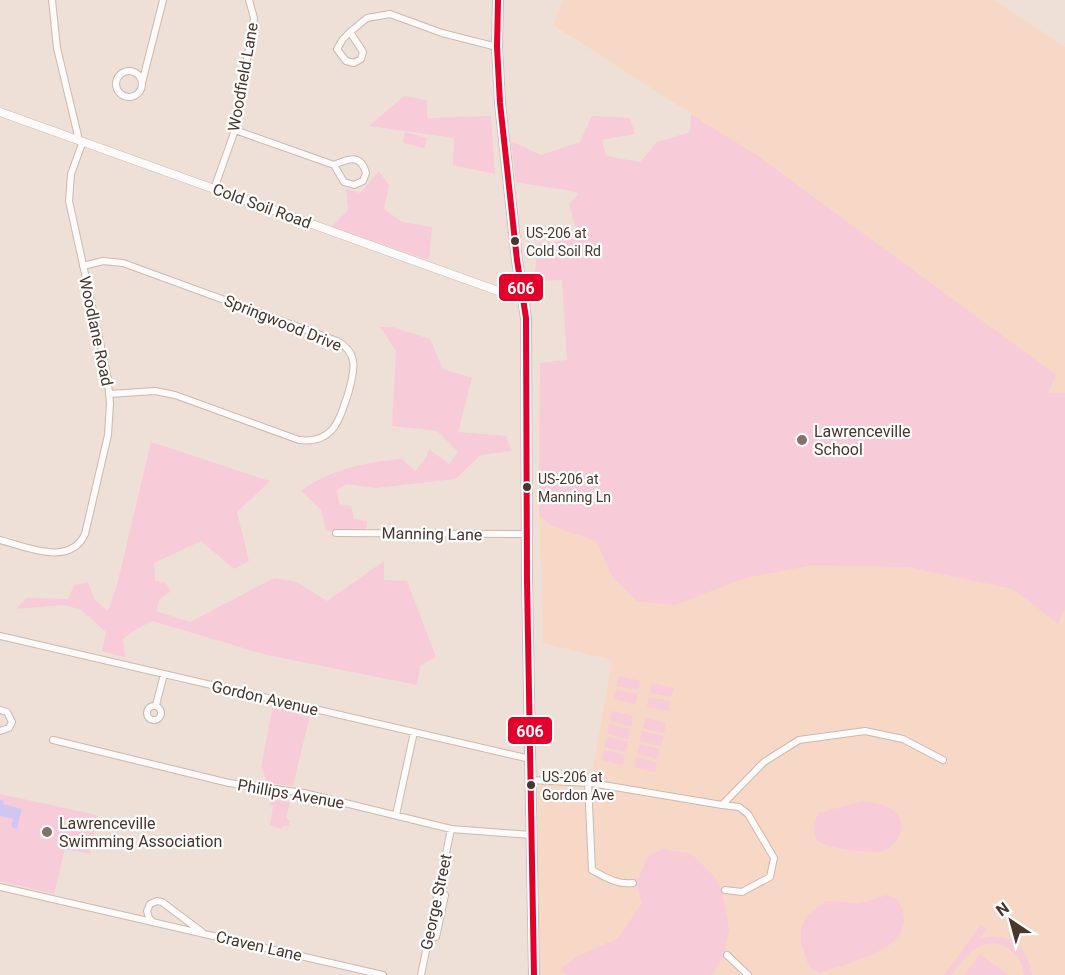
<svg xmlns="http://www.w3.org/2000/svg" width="1065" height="975" font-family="Roboto,sans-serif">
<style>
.built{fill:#f7d8c6}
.green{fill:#f7cbd8}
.water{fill:#d1c6f2}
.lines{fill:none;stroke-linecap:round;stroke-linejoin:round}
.minor-casing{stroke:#c9bab0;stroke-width:8}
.tertiary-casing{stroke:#c9bab0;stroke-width:9}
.trunk-casing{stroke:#cac0bb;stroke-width:12}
.minor{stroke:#fdfaf9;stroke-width:6}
.tertiary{stroke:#fdfaf9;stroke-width:8}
.trunk{stroke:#f2eae5;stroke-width:10}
.bus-1-casing{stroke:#fff;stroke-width:10}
.bus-1{stroke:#e4002b;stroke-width:6}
.bus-dot{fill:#49362c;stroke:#fff;stroke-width:2}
.poi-dot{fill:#837268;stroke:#fff;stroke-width:2}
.labels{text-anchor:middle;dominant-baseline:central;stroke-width:4.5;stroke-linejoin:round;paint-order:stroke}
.bus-label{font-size:14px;fill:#49362c;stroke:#fff;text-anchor:start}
.street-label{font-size:16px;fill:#49362c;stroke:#fff}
.poi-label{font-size:16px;fill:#49362c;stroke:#fff;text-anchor:start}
.line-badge{stroke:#fff;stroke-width:2}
.badge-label{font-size:16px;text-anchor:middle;font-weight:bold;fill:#fff}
</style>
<rect width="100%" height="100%" fill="#efe0d7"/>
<path class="built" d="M563 0H995L1065 47V975H539L538 801 536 787 592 774 612 660 543 643 539 516 540 363 567 360 562 280 534 281 538 244 590 237 757 156 553 25Z"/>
<path class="green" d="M404 96 427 100V118L491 116 495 174 453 165 454 138 369 126Z
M691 114 758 156 1056 375 1048 393H1065V609L1058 624 1013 589 908 567 813 565 745 578 675 605 637 601 613 578 596 541 552 526 539 516 540 363 567 360 562 280 534 281 538 244 589 237 577 232 569 204 579 193C558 187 538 187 516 182L511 141 541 155 580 142 592 116 630 118 635 134 602 140 606 156 640 162 657 142 690 132Z
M405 132 427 138 424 148 403 143Z
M379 171 389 185 384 209 402 222 432 227 429 260 331 227 348 210 346 189 360 193Z
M380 327H393L430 339 443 369 472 378 458 432 506 436 512 451 481 455 455 479 376 488 346 484 337 490 339 504 351 506 354 519 367 521 366 531H326L321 510 301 491C330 469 366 462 402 459L415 471 426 458 429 449 449 464 458 452 437 431 392 426 396 351Z
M151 442 270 481 237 512 249 561 234 569 201 541 154 563 155 581 165 582 171 591 160 599 156 611 190 622 274 578 297 582 327 601 384 561V580L407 581 436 657 420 666 417 685 267 655 152 621 135 630 123 639 125 657 102 651 106 632 80 609 62 605 16 609 26 598 68 599 74 585 88 582 95 600 108 611 117 585Z
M619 676 641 681 638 690 617 686Z
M652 683 674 688 671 697 650 693Z
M616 690 638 694 635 704 614 699Z
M649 697 671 701 668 711 647 707Z
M273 706 310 715 293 786 268 783 261 767Z
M612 711 633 716 631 726 610 721Z
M645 718 666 723 664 733 643 728Z
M609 724 630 729 628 739 607 734Z
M642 731 663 736 661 746 640 741Z
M607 737 628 742 626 752 604 747Z
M639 744 660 749 658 759 637 754Z
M604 750 625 755 623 765 602 760Z
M636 757 657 762 655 772 634 767Z
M0 794 97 815 90 854 65 849 54 894 0 881Z
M270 799 290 802 286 818 290 821 289 826H283L281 829 270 825 273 806H270Z
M862 801C872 802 885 804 893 810 909 823 900 843 884 851 874 855 823 848 817 840 812 831 815 822 818 813Z
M663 849 692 854 715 877 722 891 729 930 724 954 712 975H569L559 970 576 957 618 938 642 903 636 883 648 856Z
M886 895 897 899C927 947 853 961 820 973L809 967 801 942V929L806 916 826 901 857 903 869 901Z
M981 925 986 929 980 939C1009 930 1028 947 1032 975H1024C1021 950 996 933 973 950 965 956 959 966 952 975H944Z
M980 954 1008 975H964Z"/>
<path class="water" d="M0 800 4 801 3 804 22 809 17 829 11 827 13 819 0 816Z"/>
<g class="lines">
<defs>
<path id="minor" d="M52 0 57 48 79 140
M350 32 367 18 390 14 442 33 497 47
M350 32 363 52 361 59 354 63 346 61 337 49 343 39Z
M116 84a13 13 0 1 1 26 0a13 13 0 1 1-26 0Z
M142 83 163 0
M235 130 334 165 344 182 354 185 363 181 366 173C361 154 349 158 334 165
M214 189 235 130 254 18 249 0
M83 266 103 261 123 263 337 341C360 353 354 373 348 394 339 421 333 444 299 440L175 395 155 391 109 394
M336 533 527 534
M0 540C27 547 70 567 85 534L108 435 110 403 107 374 69 201 71 174 83 141
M0 636 530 759
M156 705 164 674
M147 713a7 7 0 1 1 14 0a7 7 0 1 1-14 0Z
M0 710 7 712 12 722 9 728 0 731
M53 740 229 783 304 793 451 829 531 835
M530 780 591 783 722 805 764 762 799 740 865 731 903 739 943 760
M588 783 592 870C605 877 617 885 633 883
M722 805 739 807 748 814 774 858 770 877 742 892 725 890
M396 815 414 732
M0 887 383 975
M152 921 149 918 147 911 150 904 157 901 162 902 202 932
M429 937H436L445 895 439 892
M727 955 748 975
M421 975 451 829"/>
<path id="tertiary" d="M0 112 523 300"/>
<path id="trunk" d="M498 0 497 47 500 103 517 260 526 318 527 580 534 975"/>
</defs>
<use href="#minor" class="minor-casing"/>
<use href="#tertiary" class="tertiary-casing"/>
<use href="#trunk" class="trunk-casing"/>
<use href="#minor" class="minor"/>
<use href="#tertiary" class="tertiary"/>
<use href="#trunk" class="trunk"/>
<defs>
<path id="bus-1" d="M498 0 497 47 500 103 517 260 526 318 527 580 534 975"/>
</defs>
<use href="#bus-1" class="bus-1-casing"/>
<use href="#bus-1" class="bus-1"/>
</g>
<g class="bus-dot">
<circle cx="515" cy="241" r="5"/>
<circle cx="527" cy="487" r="5"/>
<circle cx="531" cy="785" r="5"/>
</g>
<g class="poi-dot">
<circle cx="802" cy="440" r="6"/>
<circle cx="47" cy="832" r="6"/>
</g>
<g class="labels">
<g class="bus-label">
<text x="526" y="233">US-206 at<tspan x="526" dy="18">Cold Soil Rd</tspan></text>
<text x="538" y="479">US-206 at<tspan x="538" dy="18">Manning Ln</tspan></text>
<text x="542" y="777">US-206 at<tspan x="542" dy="18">Gordon Ave</tspan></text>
</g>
<g class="street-label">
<text transform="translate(243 77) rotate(-80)">Woodfield Lane</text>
<text transform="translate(262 206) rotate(20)">Cold Soil Road</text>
<text transform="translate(283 323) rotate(22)">Springwood Drive</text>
<text transform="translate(96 331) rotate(78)">Woodlane Road</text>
<text transform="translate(432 534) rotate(1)">Manning Lane</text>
<text transform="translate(265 698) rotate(13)">Gordon Avenue</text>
<text transform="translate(291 794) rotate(10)">Phillips Avenue</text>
<text transform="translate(436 902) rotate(-78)">George Street</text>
<text transform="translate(259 946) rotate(13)">Craven Lane</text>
</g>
<g class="poi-label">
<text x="814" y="431">Lawrenceville<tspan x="814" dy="18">School</tspan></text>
<text x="59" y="823">Lawrenceville<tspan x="59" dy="18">Swimming Association</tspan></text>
</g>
</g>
<g class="line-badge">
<rect x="498" y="273" width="46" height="29" rx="6" fill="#e4002b"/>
<rect x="507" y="716" width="46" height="29" rx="6" fill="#e4002b"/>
</g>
<g class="badge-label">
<text x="521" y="294">606</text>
<text x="530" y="737">606</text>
</g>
<g transform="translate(1011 921) rotate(324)" stroke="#ffffff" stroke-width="4.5" paint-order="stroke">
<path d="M0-4.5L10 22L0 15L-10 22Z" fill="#49362c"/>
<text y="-9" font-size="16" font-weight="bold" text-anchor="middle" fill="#49362c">N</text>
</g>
</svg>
